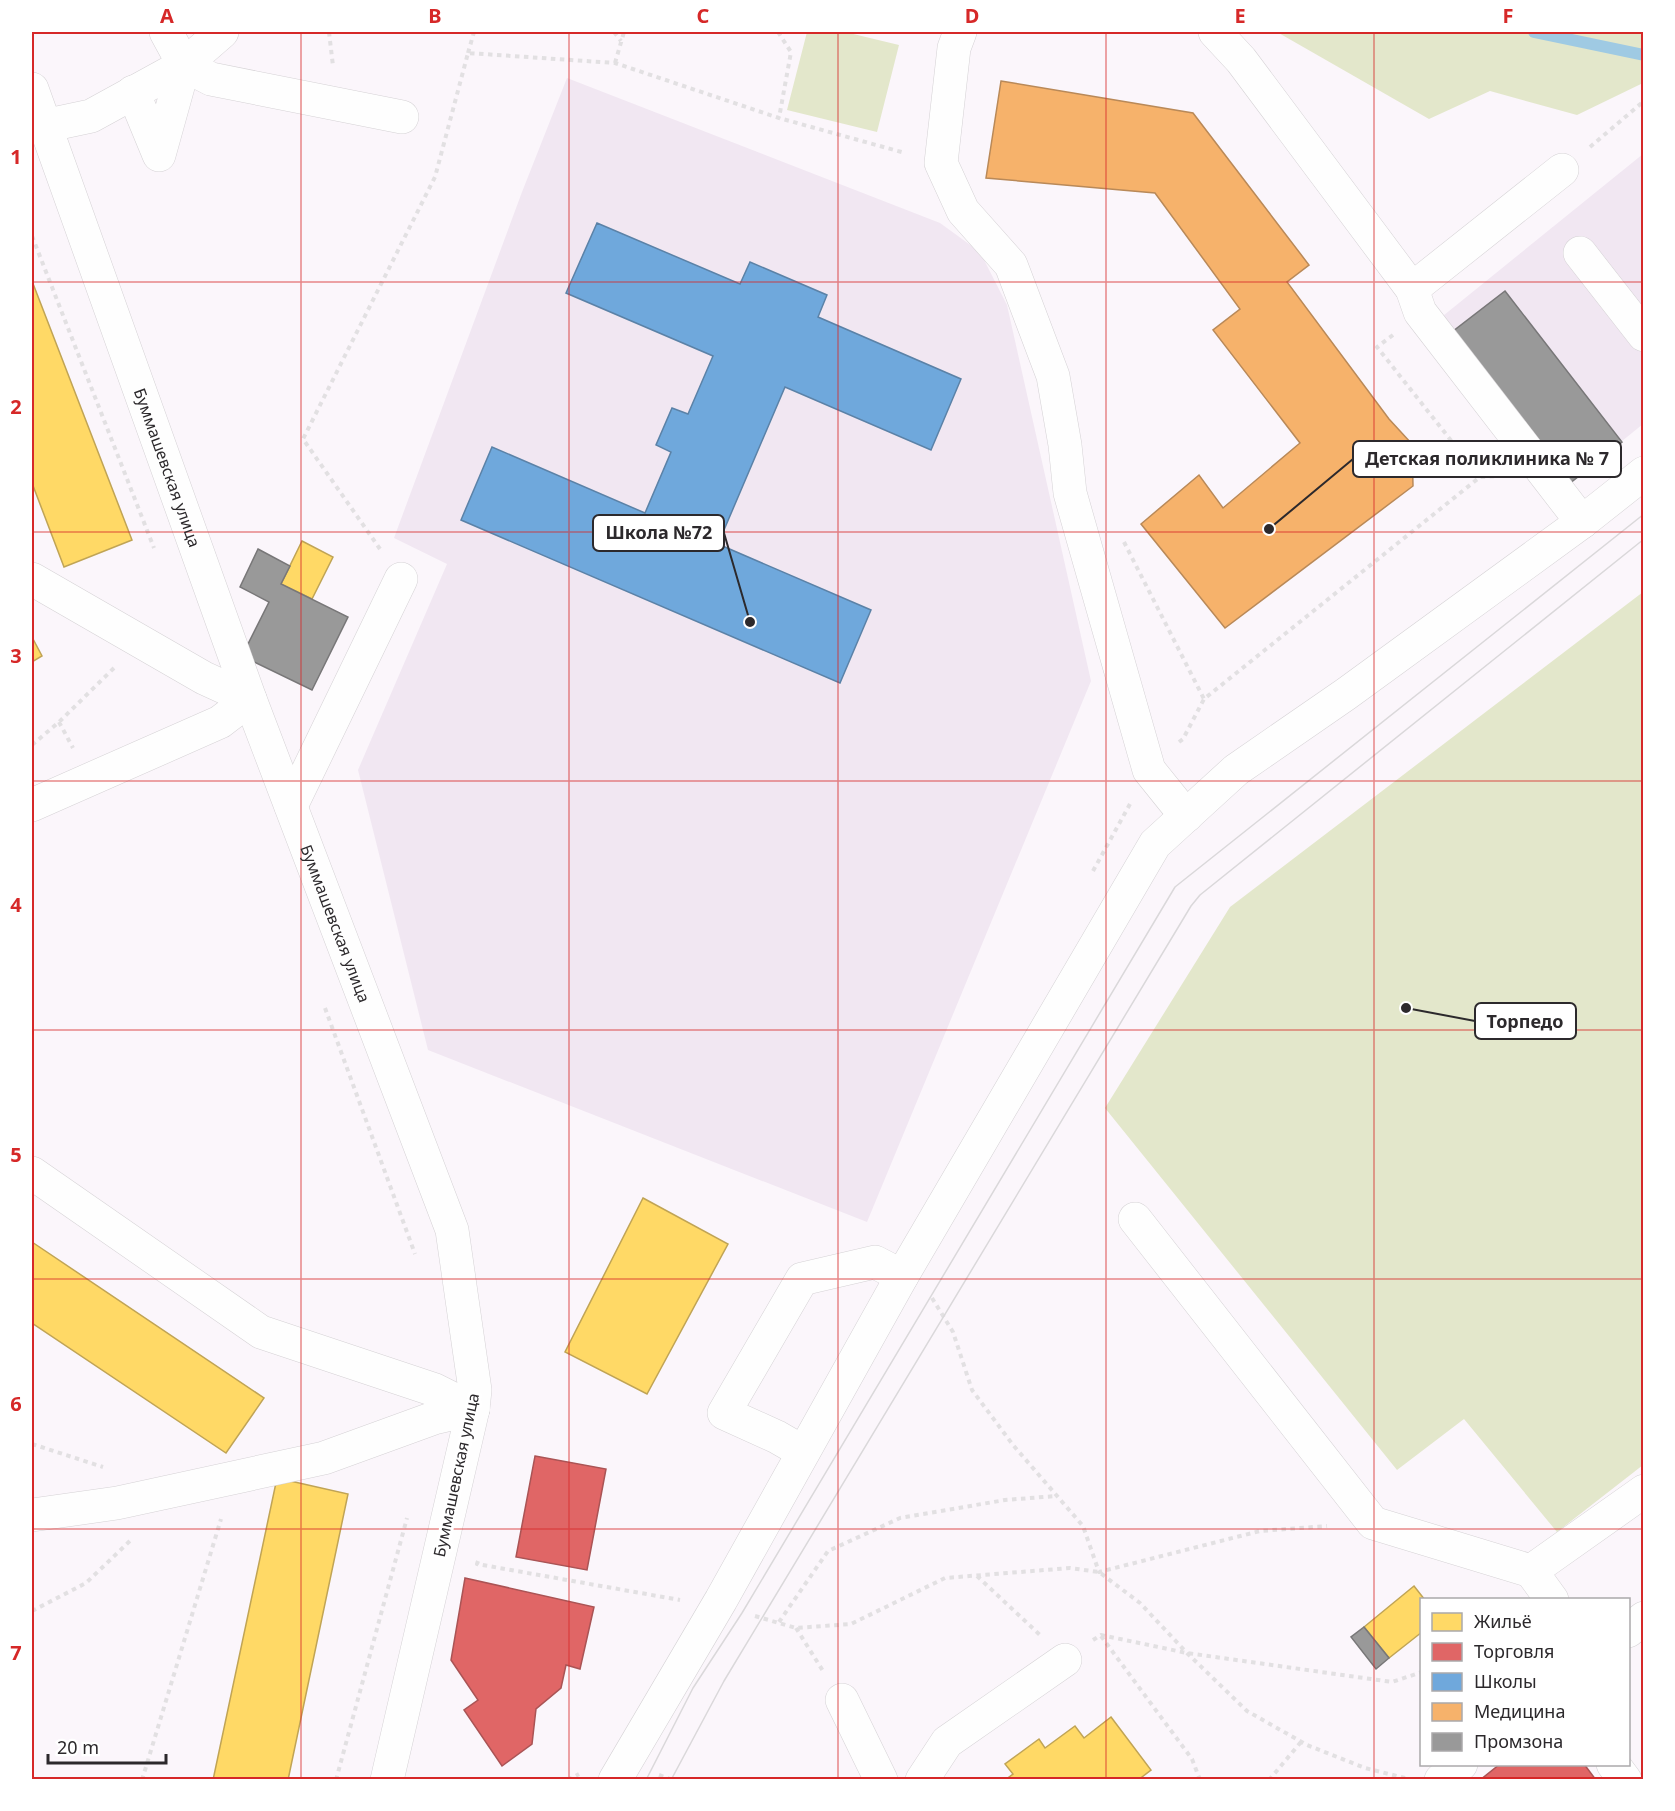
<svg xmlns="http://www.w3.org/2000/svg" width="1675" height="1811" font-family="'Noto Sans',sans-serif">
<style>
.built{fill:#f1e7f2}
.green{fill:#e3e7cb}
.homes{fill:#ffd966;stroke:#c0a455;stroke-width:1.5}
.shops{fill:#e06666;stroke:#aa5455;stroke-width:1.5}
.schools{fill:#6fa8dc;stroke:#5b82a7;stroke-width:1.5}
.health{fill:#f6b26b;stroke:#b98958;stroke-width:1.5}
.industry{fill:#999;stroke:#787778;stroke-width:1.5}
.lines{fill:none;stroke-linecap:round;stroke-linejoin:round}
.stream{stroke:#9fcae3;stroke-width:12}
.minor-casing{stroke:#d5d2d5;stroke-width:34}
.path{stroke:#e2e0e2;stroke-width:4;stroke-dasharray:4.5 4.5;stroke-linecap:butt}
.minor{stroke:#fefefe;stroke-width:33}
.tram{stroke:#dad8da;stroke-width:1.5}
.grid{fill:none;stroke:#d62828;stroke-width:1.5;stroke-opacity:0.55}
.labels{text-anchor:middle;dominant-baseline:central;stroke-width:6;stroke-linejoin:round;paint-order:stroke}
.street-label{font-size:16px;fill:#2c292c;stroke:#fff}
.leader{fill:none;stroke:#2c292c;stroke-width:2}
.callout-dot{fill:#2c292c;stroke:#fff;stroke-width:2}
.callout{fill:#fff;stroke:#2c292c;stroke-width:2}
.callout-label{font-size:18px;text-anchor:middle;font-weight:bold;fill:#2c292c}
.neatline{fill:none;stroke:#d62828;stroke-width:2}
.grid-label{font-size:20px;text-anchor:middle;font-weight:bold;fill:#d62828}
</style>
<rect width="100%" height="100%" fill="#fbf6fb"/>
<path class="built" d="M567 78 940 223 980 252 1007 305 1091 681 867 1222 428 1050 358 770 447 564 394 538 522 192Z
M1643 154V424L1563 489 1433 324Z"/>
<path class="green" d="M807 32H845L899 45 877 132 787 110Z
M1277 32H1643V83L1577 115 1490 91 1429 119Z
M1643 592V1465L1557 1532 1464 1419 1397 1470 1105 1108 1230 907Z"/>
<path class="homes" d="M32 281 132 540 64 567 32 483Z
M302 541 333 557 312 599 281 584Z
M32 637 42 656 32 662Z
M643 1198 728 1244 647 1394 565 1352Z
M32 1242 264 1398 226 1453 32 1323Z
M277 1478 348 1494 288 1780H213Z
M1414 1586 1425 1600H1422V1632L1389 1658 1364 1627Z
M1111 1717 1151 1770 1138 1780H1005L1013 1774 1005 1764 1039 1739 1045 1748 1075 1726 1084 1738Z"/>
<path class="shops" d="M535 1456 606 1469 587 1570 516 1557Z
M465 1578 594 1607 580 1669 566 1665 561 1688 536 1709 532 1744 502 1766 464 1710 478 1700 451 1660Z
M1500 1764H1584L1596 1780H1480Z"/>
<path class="schools" d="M597 223 740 284 750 262 827 295 818 317 961 379 931 450 785 387 718 544 871 610 840 683 461 520 492 447 645 513 671 452 656 445 672 408 688 414 713 356 566 293Z"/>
<path class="health" d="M1001 81 1193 113 1309 265 1287 282 1389 419 1412 444 1413 486 1225 628 1141 524 1199 475 1223 508 1300 443 1213 330 1240 309 1155 193 986 178Z"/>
<path class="industry" d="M1505 291 1622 442 1569 484 1452 332Z
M258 549 290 566 281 584 348 617 312 690 242 656 269 602 240 587Z
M1364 1627 1389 1658 1376 1669 1351 1637Z"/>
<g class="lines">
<path class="stream" d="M1534 32 1644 55"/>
<defs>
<g id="minor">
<path d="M166 32 184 65 211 79 402 117"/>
<path d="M960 32 954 48 941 163 963 211 1011 265 1053 376 1065 445 1070 493 1149 770 1186 816"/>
<path d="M1215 32 1241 60 1412 289 1420 312 1582 522"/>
<path id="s1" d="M32 89 250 699 452 1230 475 1390 473 1409 387 1780"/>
<path d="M133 92 159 155 184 65"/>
<path d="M44 126 91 116 184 65 222 32"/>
<path d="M1580 253 1644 335"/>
<path d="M1412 289 1562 170"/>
<path d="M32 579 204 678 250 699 220 722 32 805"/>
<path d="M291 806 401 579"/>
<path d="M32 1173 261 1332 435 1390 473 1409"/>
<path d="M1135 1219 1373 1523 1531 1571 1552 1600"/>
<path d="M803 1452 777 1437 724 1413 802 1279 875 1262 902 1276"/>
<path d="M32 1515 117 1503 324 1458 434 1418 473 1409"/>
<path d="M1531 1571 1644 1491"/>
<path d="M1628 1631 1644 1618"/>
<path d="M842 1700 881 1780"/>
<path d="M1613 1764 1625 1780"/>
<path d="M615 1780 721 1600 902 1276 1155 844 1236 770 1346 694 1582 522 1644 473"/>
<path d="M922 1780 947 1742 1065 1660"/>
<path d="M1441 1780 1461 1764"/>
</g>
</defs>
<use href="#minor" class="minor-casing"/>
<path class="path" d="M329 32 333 66
M614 32 621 41
M778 32 791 52 779 118
M468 53 474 32
M615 63 624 32
M1590 147 1644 101
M32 236 154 548
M1393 335 1377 347 1480 477
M1124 542 1204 699
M380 549 303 439 435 177 468 53 615 63 779 118 905 153
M59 722 73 748
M1179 742 1183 739 1204 699 1480 477 1500 476
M32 745 59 722 115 667
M1093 871 1130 804
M325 1008 415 1254
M932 1298 953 1332 972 1390 1013 1445 1083 1526 1099 1572 1260 1531 1327 1526
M32 1444 103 1467
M478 1561 477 1564 680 1600
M977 1576 1040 1635
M32 1611 86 1583 132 1539
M755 1616 796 1628 851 1624 945 1578 1070 1568 1099 1572 1140 1603 1187 1653 1247 1711 1307 1745 1365 1768 1405 1778
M779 1622 828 1551 900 1518 1005 1500 1056 1496
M796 1628 823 1671
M1101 1636 1192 1759 1200 1780
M1093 1640 1101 1635 1187 1653 1392 1682 1422 1672
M659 1775 673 1780
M142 1780 221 1519
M336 1780 407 1518
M568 1780 579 1774
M1269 1780 1301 1742"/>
<use href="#minor" class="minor"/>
<path class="tram" d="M646 1780 693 1688 742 1613 1175 887 1644 514
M671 1780 724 1681 1191 906 1200 895 1644 539"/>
</g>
<path class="grid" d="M301 32V1780M569 32V1780M838 32V1780M1106 32V1780M1374 32V1780M32 282H1644M32 532H1644M32 781H1644M32 1030H1644M32 1279H1644M32 1529H1644"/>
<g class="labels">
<g class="street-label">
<text stroke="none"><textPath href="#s1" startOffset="402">Буммашевская улица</textPath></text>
<text stroke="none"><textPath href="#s1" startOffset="888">Буммашевская улица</textPath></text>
<text transform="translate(456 1475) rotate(-78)">Буммашевская улица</text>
</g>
</g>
<path class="leader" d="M1269 529L1353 459M750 622L724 533M1406 1008L1475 1021"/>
<g class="callout-dot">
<circle cx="1269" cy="529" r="6"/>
<circle cx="750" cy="622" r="6"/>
<circle cx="1406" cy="1008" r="6"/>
</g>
<g class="callout">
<rect x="1353" y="441" width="268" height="36" rx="6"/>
<rect x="593" y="515" width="131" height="36" rx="6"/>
<rect x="1475" y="1003" width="101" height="36" rx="6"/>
</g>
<g class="callout-label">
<text x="1487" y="465">Детская поликлиника № 7</text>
<text x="659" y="539">Школа №72</text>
<text x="1525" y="1028">Торпедо</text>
</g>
<rect width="1675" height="1811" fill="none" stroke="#ffffff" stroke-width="66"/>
<rect x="1420" y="1598" width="210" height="168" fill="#ffffff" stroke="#aba9ab" stroke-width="1.5"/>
<rect x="1432" y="1613" width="30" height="18" fill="#ffd966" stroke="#aba9ab" stroke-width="1.5"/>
<text x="1474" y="1628" font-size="18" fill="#2c292c">Жильё</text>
<rect x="1432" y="1643" width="30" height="18" fill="#e06666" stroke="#aba9ab" stroke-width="1.5"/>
<text x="1474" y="1658" font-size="18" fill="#2c292c">Торговля</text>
<rect x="1432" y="1673" width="30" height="18" fill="#6fa8dc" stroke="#aba9ab" stroke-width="1.5"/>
<text x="1474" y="1688" font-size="18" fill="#2c292c">Школы</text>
<rect x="1432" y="1703" width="30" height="18" fill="#f6b26b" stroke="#aba9ab" stroke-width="1.5"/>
<text x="1474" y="1718" font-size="18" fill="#2c292c">Медицина</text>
<rect x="1432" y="1733" width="30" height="18" fill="#999999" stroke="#aba9ab" stroke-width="1.5"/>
<text x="1474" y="1748" font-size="18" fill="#2c292c">Промзона</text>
<path d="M48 1754v9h118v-9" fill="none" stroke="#2c292c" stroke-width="3"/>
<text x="57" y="1754" font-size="18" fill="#2c292c" stroke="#ffffff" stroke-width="4.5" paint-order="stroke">20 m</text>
<rect x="33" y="33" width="1609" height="1745" class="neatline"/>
<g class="grid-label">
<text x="167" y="23">A</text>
<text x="435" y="23">B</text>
<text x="703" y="23">C</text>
<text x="972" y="23">D</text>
<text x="1240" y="23">E</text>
<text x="1508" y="23">F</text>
<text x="16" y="164">1</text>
<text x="16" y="414">2</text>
<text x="16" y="663">3</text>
<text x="16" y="912">4</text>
<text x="16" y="1162">5</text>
<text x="16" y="1411">6</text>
<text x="16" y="1660">7</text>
</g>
</svg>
